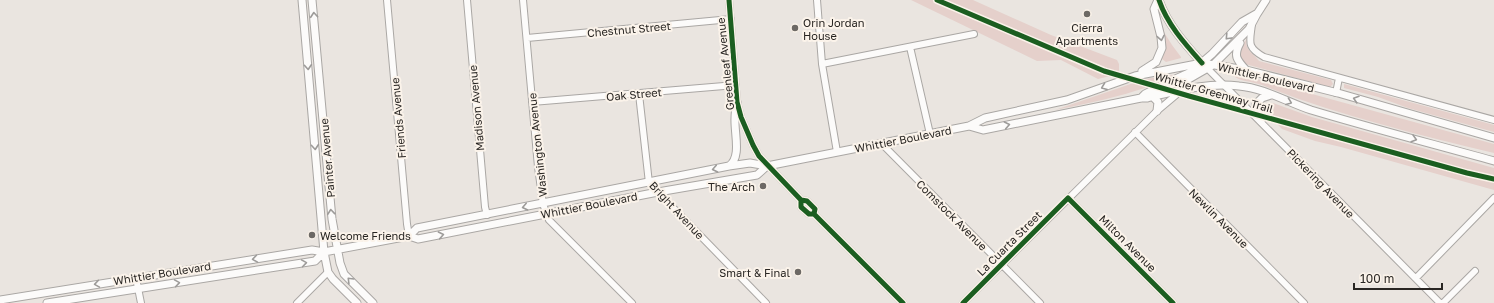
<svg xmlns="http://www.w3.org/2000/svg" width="1494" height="303" font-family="'Golos Text',sans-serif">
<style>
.green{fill:#e5d0cb}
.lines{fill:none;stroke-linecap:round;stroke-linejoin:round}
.minor-casing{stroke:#aaa7a4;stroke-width:8}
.major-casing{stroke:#aaa7a4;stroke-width:9}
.minor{stroke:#fcfbfa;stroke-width:6}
.major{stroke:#fcfbfa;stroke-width:7}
.cycleway-casing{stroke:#fbf3ea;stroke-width:8}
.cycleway{stroke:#1b5e20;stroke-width:5}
.oneway{stroke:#9d9b99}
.poi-dot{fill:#6d6965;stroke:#fbf3ea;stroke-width:1.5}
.labels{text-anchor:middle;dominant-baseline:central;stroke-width:4;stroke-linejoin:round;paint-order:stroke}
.poi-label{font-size:11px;fill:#292623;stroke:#fbf3ea;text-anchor:start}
.street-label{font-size:11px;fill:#292623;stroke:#fbf3ea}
</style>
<rect width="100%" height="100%" fill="#eae5e0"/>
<path class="green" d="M911 0H973L1051 35 1117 60 1119 64V71L1105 69 1103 73 1110 76 1098 79 1061 60 1037 61Z
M1162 29 1172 45 1181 57V58L1166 62 1162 59C1166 48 1165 40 1162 29Z
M1247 39C1244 50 1253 53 1259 61L1331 80 1333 84 1330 87 1245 64C1236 55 1240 47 1247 39Z
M1181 74C1138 93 1100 101 1055 110L1145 79Z
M1231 74 1249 77 1283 86 1494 144V153C1416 134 1337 115 1262 85 1251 81 1239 82 1231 74Z
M1344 84 1494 125V132L1408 108 1378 97 1344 88Z
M1273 103 1312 117 1494 168V190L1341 147 1315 141 1282 129 1266 112Z"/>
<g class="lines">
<defs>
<path id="minor" d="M387 0 407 224 409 236
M467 0 485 207 487 215
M523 0 538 167 543 204 549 220 632 303
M729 0 737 102 741 117 753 145 759 156 801 200V207L809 214H814
M817 0 822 64 837 152
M1252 24C1250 42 1246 47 1264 57L1494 120
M527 38 731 19
M910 47 930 134
M822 64 974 34
M1205 66 1440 303
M1336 93 1339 78
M639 94 649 183 766 303
M532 102 736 85
M1135 132 1304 303
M882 144 1040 303
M1068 198 1173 303
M801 200 807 201 815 209 814 214 903 303
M136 278 141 303
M1416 278 1494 198
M297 303 328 272
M963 303 1157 111 1182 90
M1443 303 1475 271"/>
<path id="major" d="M302 0 324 252 328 272 333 279 357 303
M312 0 332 219 340 263 344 274 373 303
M1159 0C1167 24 1185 44 1202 63
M1240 43C1233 56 1237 60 1246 70
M1142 71 1156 62 1162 48 1161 37 1154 9 1158 0
M1164 84 1191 72 1212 54 1242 22 1256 14
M1153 97 1158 102 1157 111
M1141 98 1145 94 1153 90 1187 80 1213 65 1249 29 1257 14 1266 0
M1261 121 1256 108V104L1262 98 1271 95
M969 126 983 130 1141 98H1147C1177 91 1207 82 1239 86 1264 88 1287 102 1311 110 1371 128 1433 144 1494 161
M729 166C742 157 734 133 735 118 735 113 736 107 737 102
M409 236 418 239 658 192 757 175 767 166
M0 300 312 250 324 252 409 236 417 228 729 166 750 163 767 166 969 126 985 118 1067 100 1135 76 1202 63 1246 70 1338 93 1494 138
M47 303 315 261 324 252"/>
</defs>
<use href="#minor" class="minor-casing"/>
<use href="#major" class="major-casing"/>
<use href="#minor" class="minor"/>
<use href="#major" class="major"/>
<defs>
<path id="cycleway" d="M729 0 737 102 741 117 753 145 759 156 801 200V207L809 214H814
M937 0 1104 71 1189 96 1467 173 1494 179
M1159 0C1167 24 1185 44 1202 63
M801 200 807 201 815 209 814 214 903 303
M963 303 1068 198 1173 303"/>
</defs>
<use href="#cycleway" class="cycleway-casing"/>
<use href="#cycleway" class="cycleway"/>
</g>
<defs><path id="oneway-chevron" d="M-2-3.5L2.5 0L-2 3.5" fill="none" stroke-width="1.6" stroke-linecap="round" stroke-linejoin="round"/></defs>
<g class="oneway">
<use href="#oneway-chevron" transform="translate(314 15) rotate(-95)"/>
<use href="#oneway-chevron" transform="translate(1228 37) rotate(133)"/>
<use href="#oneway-chevron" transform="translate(1161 38) rotate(79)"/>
<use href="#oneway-chevron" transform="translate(308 67) rotate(86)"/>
<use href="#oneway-chevron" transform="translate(1104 87) rotate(159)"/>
<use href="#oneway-chevron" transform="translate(1356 99) rotate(-163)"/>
<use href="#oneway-chevron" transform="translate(1289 102) rotate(21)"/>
<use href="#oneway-chevron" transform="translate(1007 125) rotate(-11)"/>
<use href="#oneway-chevron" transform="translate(1414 139) rotate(16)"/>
<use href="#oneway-chevron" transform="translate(315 147) rotate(85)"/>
<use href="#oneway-chevron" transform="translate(715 169) rotate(169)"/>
<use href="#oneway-chevron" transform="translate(525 207) rotate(168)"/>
<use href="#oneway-chevron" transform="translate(331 212) rotate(-96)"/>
<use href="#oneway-chevron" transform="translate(441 235) rotate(-11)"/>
<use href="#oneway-chevron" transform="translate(255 259) rotate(171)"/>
<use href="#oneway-chevron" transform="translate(304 263) rotate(-9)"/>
<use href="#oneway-chevron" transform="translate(350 280) rotate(-135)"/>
<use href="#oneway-chevron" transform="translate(177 283) rotate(-9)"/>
<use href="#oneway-chevron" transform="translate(97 284) rotate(171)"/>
</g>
<g class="poi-dot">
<circle cx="1087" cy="14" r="4"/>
<circle cx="795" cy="28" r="4"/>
<circle cx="763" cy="186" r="4"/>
<circle cx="312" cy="235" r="4"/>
<circle cx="798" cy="272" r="4"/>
</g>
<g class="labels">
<g class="poi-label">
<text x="803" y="22">Orin Jordan<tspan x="803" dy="13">House</tspan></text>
<text x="1087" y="27" text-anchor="middle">Cierra<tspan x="1087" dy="13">Apartments</tspan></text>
<text x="755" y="186" text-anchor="end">The Arch</text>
<text x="320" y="235">Welcome Friends</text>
<text x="790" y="272" text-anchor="end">Smart &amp; Final</text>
</g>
<g class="street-label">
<text transform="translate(629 29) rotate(-5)">Chestnut Street</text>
<text transform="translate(725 64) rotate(-96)">Greenleaf Avenue</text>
<text transform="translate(1266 77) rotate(13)">Whittier Boulevard</text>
<text transform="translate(1214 92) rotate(16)">Whittier Greenway Trail</text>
<text transform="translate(634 94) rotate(-5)">Oak Street</text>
<text transform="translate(476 108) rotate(-95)">Madison Avenue</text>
<text transform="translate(398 118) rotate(-95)">Friends Avenue</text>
<text transform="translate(903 139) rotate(-11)">Whittier Boulevard</text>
<text transform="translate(537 145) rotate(-96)">Washington Avenue</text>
<text transform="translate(327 158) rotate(-95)">Painter Avenue</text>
<text transform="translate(1321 183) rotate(46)">Pickering Avenue</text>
<text transform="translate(589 205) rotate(-11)">Whittier Boulevard</text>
<text transform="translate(677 210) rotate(47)">Bright Avenue</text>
<text transform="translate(952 215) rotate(45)">Comstock Avenue</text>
<text transform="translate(1219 218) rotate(45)">Newlin Avenue</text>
<text transform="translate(1009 243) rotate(-45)">La Cuarta Street</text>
<text transform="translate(1128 243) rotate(45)">Milton Avenue</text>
<text transform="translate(162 273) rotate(-9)">Whittier Boulevard</text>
</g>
</g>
<path d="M1354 283v6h88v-6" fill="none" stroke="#292623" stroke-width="2"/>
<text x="1360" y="283" font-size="12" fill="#292623" stroke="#fbf3ea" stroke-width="3" paint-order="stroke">100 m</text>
</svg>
